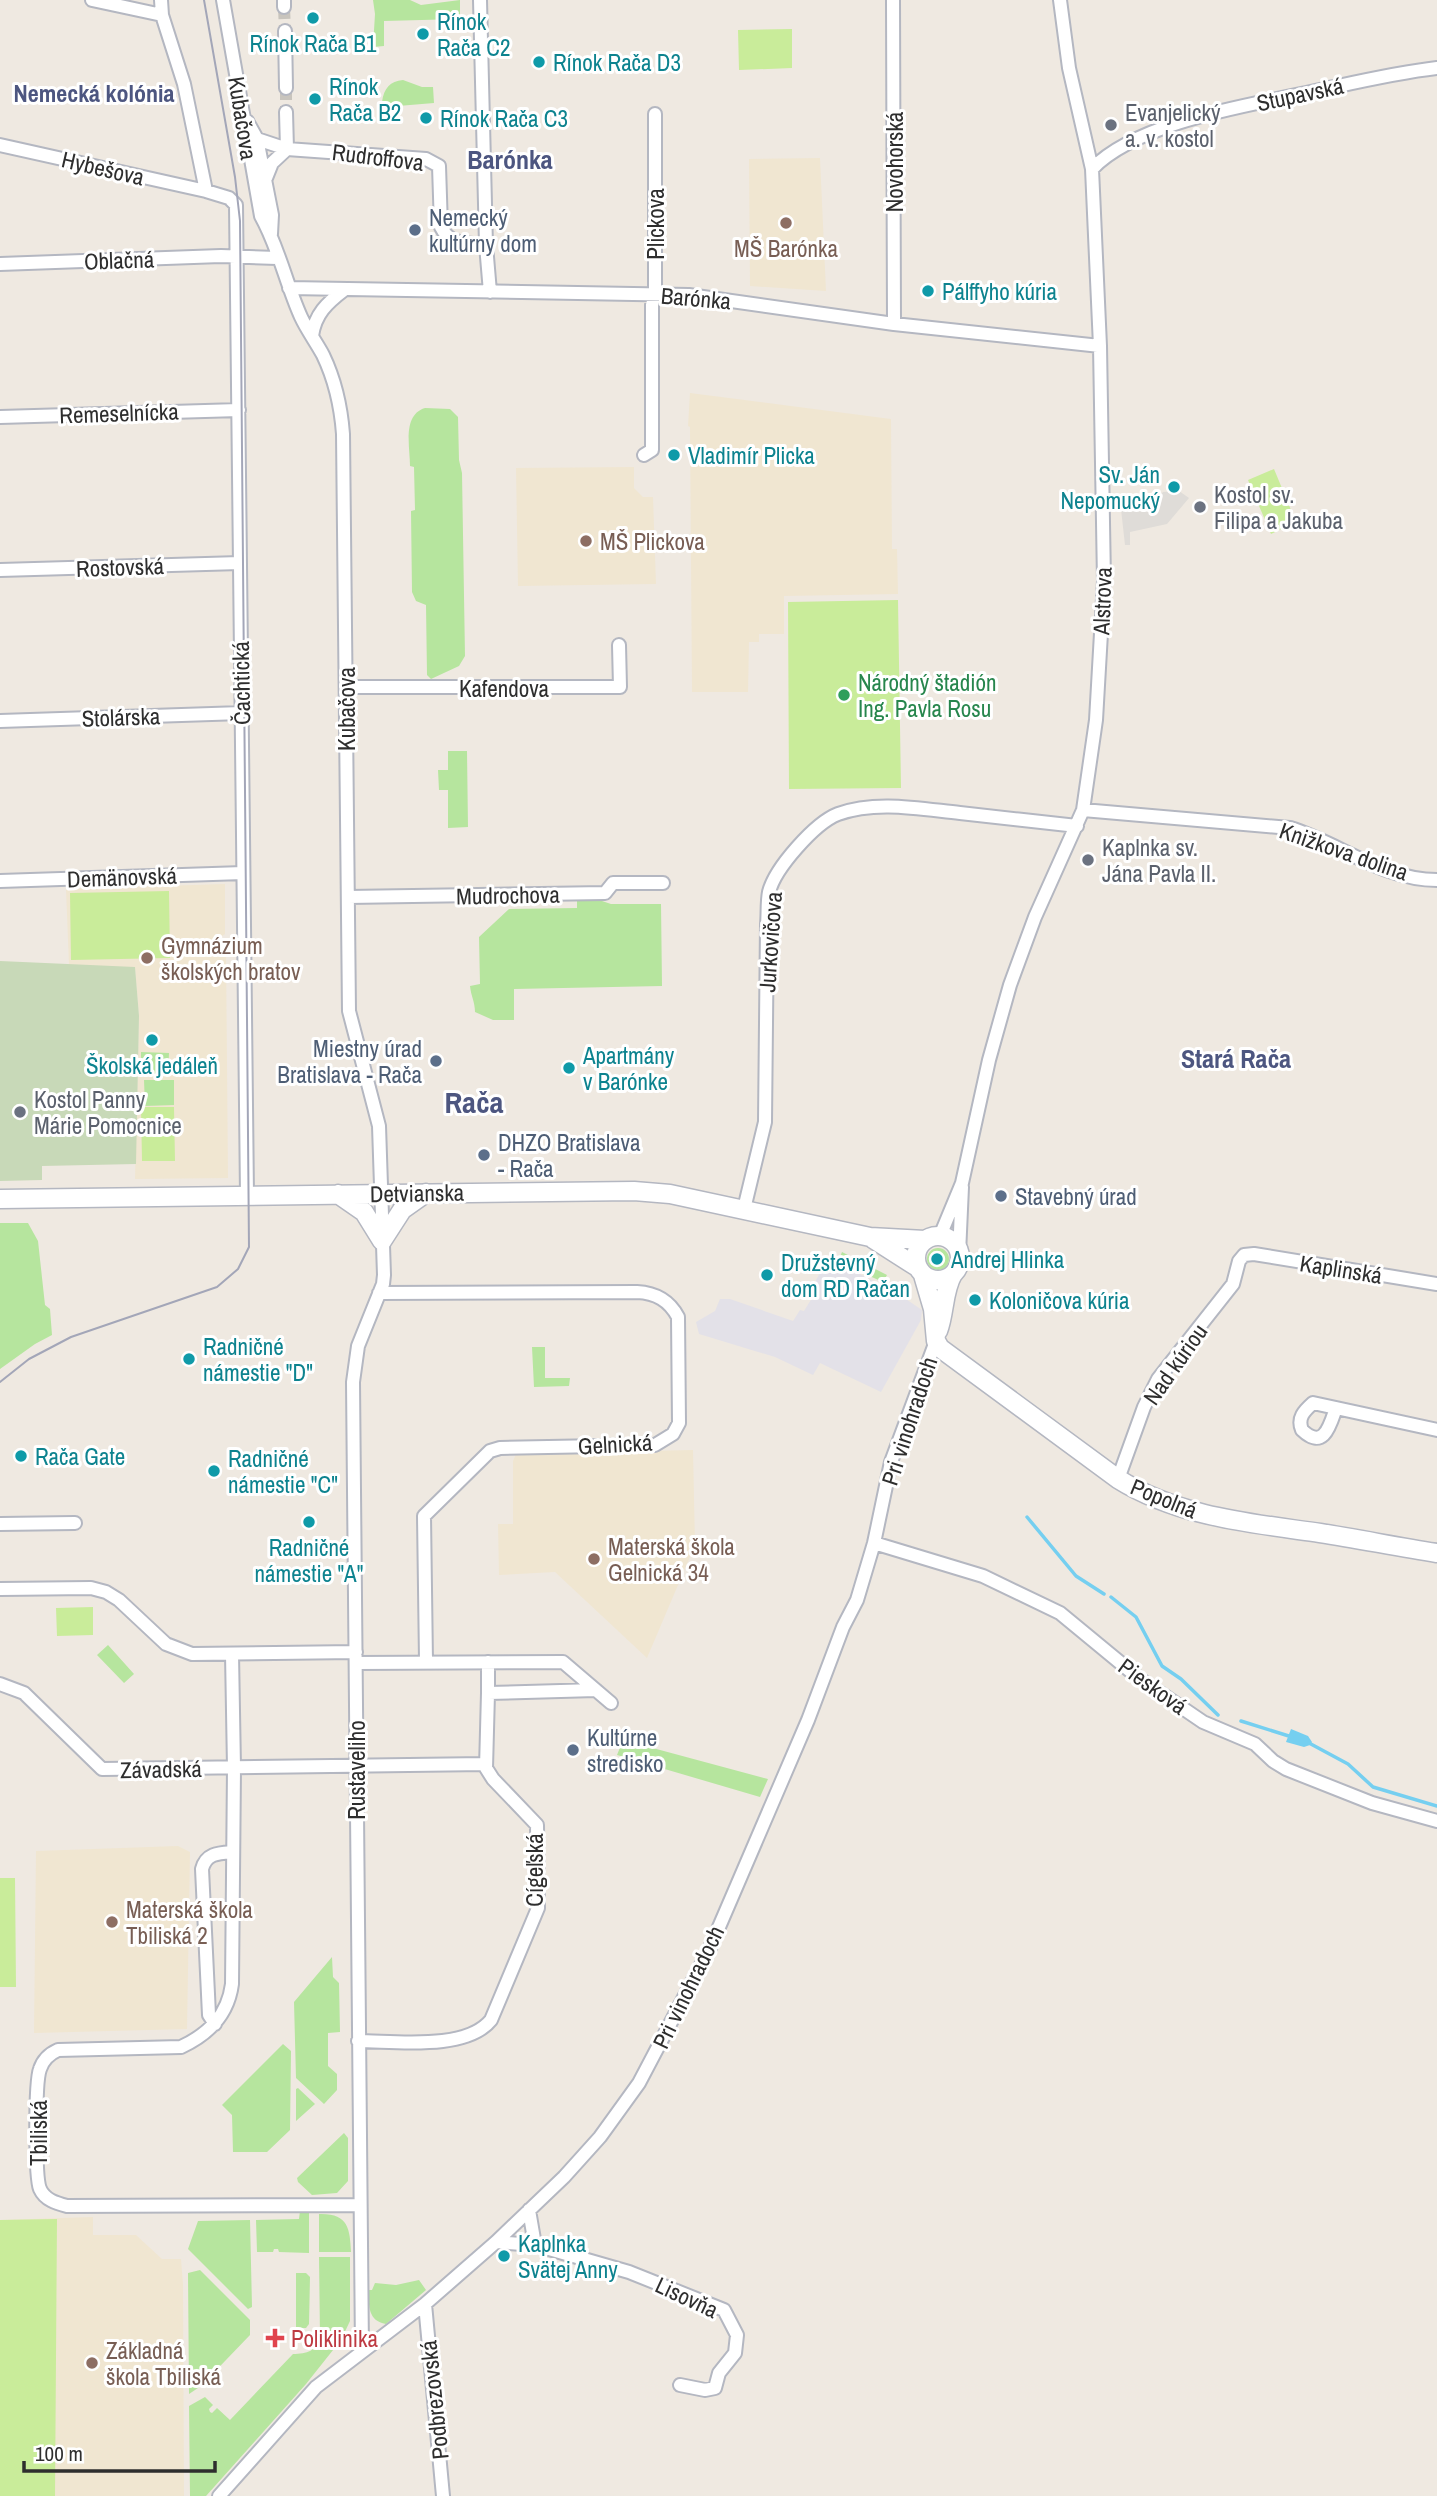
<svg xmlns="http://www.w3.org/2000/svg" width="1437" height="2496" font-family="'Archivo Narrow',sans-serif">
<style>
.industrial{fill:#e3e1e8}
.education{fill:#f0e6d1}
.green{fill:#b6e59e}
.cemetery{fill:#c8d9b8}
.pitch{fill:#c9ec9a}
.plaza{fill:#dfdcd8}
.water{fill:#75cff0}
.lines{fill:none;stroke-linecap:round;stroke-linejoin:round}
.stream{stroke:#75cff0;stroke-width:3.5}
.street-tunnel{stroke:#c8c4bd;stroke-width:12;stroke-dasharray:12 6;stroke-linecap:butt}
.street-casing{stroke:#b4b7c1;stroke-width:16}
.secondary-casing{stroke:#b4b7c1;stroke-width:21}
.street{stroke:#fff;stroke-width:12}
.secondary{stroke:#fff;stroke-width:18}
.tram{stroke:#a3a6b8;stroke-width:2}
.culture-dot{fill:#0f9aa8;stroke:#fff;stroke-width:2.5}
.worship-dot{fill:#6b7280;stroke:#fff;stroke-width:2.5}
.education-dot{fill:#8d6e63;stroke:#fff;stroke-width:2.5}
.service-dot{fill:#5c6f8a;stroke:#fff;stroke-width:2.5}
.leisure-dot{fill:#2e9e5b;stroke:#fff;stroke-width:2.5}
.health-dot{fill:#e0444e;stroke:#fff;stroke-width:2.5}
.labels{text-anchor:middle;dominant-baseline:central;stroke-width:6;stroke-linejoin:round;paint-order:stroke}
.culture-label{font-size:23px;fill:#0d838f;stroke:#fff;text-anchor:start}
.street-label{font-size:23px;fill:#2e2e2e;stroke:#fff}
.worship-label{font-size:23px;fill:#5b616d;stroke:#fff;text-anchor:start}
.service-label{font-size:23px;fill:#4e5e75;stroke:#fff;text-anchor:start}
.education-label{font-size:23px;fill:#785e54;stroke:#fff;text-anchor:start}
.leisure-label{font-size:23px;fill:#27864d;stroke:#fff;text-anchor:start}
.health-label{font-size:23px;fill:#be3a42;stroke:#fff;text-anchor:start}
.neighbourhood-label{font-size:24px;font-weight:bold;fill:#4d5680;stroke:#fff}
.quarter-label{font-size:26px;font-weight:bold;fill:#4d5680;stroke:#fff}
.district-label{font-size:30px;font-weight:bold;fill:#4d5680;stroke:#fff}
</style>
<rect width="100%" height="100%" fill="#efe9e1"/>
<path class="industrial" d="M828 1258 897 1293 922 1310 921 1320 881 1392 820 1363 813 1375 775 1357 699 1334 696 1322 715 1311 720 1299H730L793 1321 800 1310 804 1311 812 1298 808 1295Z"/>
<path class="education" d="M820 158 826 291 750 286 749 159Z
M690 393 891 419 892 549H897L898 594 784 596V634H759V642H749L748 692H692L690 427 688 426Z
M634 467V488L643 497H653L656 584 518 586 516 468Z
M225 884V934L218 939V946L226 951 228 1178 135 1179 139 1016 135 968 69 965 66 889Z
M693 1450 695 1545 647 1658 555 1572 499 1575 498 1524H513V1461L516 1454Z
M178 1846 190 1852 187 2029 34 2033 36 1851Z
M93 2217V2235H136L162 2259H181L183 2284 184 2496H0V2220Z"/>
<path class="green" d="M373 0H410L421 5 460 0V19L384 21V46L373 47 375 14Z
M403 80 422 87H433L434 103 386 107 382 102C384 88 390 81 403 80Z
M425 408 450 409 458 417 459 460 462 473 465 656 459 666 431 679 427 675 426 605 416 601 412 592 411 511 415 510 414 467 410 466C410 447 402 415 425 408Z
M448 751H467L468 827 448 828V790H439L438 770H448Z
M577 899H596L611 904H661L662 986 514 989V1020H493L475 1012C475 1002 471 996 470 986L480 984 479 937 509 909 577 908Z
M141 1052 169 1053 168 1075H141Z
M144 1080H174V1105L145 1106Z
M0 1223H28L38 1241 45 1305 50 1309 52 1335 35 1344 0 1369Z
M927 1259a11 11 0 1 1 22 0a11 11 0 1 1-22 0Z
M842 1252 887 1275 883 1282 838 1262Z
M532 1347H545V1378H570L569 1386 534 1387Z
M108 1645 134 1674 124 1683 97 1655Z
M623 1740 768 1779 760 1797 617 1755Z
M332 1957 333 1977 339 1983 340 2032 328 2033V2066L337 2074V2090L324 2104 296 2078 294 2002Z
M283 2044 291 2051 290 2130 267 2152H233L232 2115 222 2105Z
M298 2088 315 2104 296 2121V2089Z
M344 2133 348 2138V2181L337 2193 312 2195 298 2182 297 2178Z
M300 2211H309V2253L279 2252 278 2249H274L273 2252H257L256 2220 299 2219Z
M319 2214C348 2213 350 2228 351 2252H319Z
M250 2220 252 2307 248 2309 188 2249 198 2221Z
M319 2257H350V2321L341 2340 306 2384 206 2496H190L189 2406 205 2397 213 2405 209 2409 210 2412 212 2413 217 2408 230 2420 293 2354C307 2354 317 2351 320 2336Z
M200 2270 250 2320V2335L201 2386 189 2394 188 2273Z
M296 2273H306L310 2277 309 2324 306 2328H296Z
M419 2280 426 2290 386 2324C368 2321 369 2306 368 2290H372L375 2283 396 2285Z"/>
<path class="cemetery" d="M0 961 135 967 139 1016 136 1164 42 1166V1180L0 1181Z"/>
<path class="pitch" d="M792 29V68L739 70 738 30Z
M1274 469 1296 522 1271 534 1248 480Z
M898 600 901 788 789 789 788 602Z
M169 891 170 958 71 960 70 893Z
M141 1107H174L175 1161H142Z
M93 1607V1635L57 1636 56 1608Z
M0 1878H15L16 1987H0Z
M57 2219 55 2496H0V2220Z"/>
<path class="plaza" d="M1179 491 1189 498 1167 524 1130 532V545H1125L1121 509 1151 504 1163 492Z"/>
<path class="water" d="M1291 1729 1308 1736 1312 1742 1310 1745 1304 1747 1286 1742Z"/>
<g class="lines">
<path class="stream" d="M1027 1517 1076 1576 1104 1594
M1111 1597 1136 1617 1162 1666 1181 1679 1218 1715
M1241 1721 1292 1737
M1309 1743 1348 1764 1373 1787 1437 1806"/>
<path class="street-tunnel" d="M284 7 285 31
M286 88V112"/>
<defs>
<path id="street" d="M92 0 162 15
M161 0 162 15 184 84 206 191
M223 0 261 216C279 248 286 284 301 317 307 330 316 342 323 355 335 380 341 407 343 434L349 1011 379 1126 384 1275 383 1284 358 1346 353 1382 362 2351
M284 0V7
M480 0 486 245 490 292
M893 0 894 324
M285 31 286 88
M286 112 287 149
M247 121 257 139 287 149 426 159 439 166 441 227C450 246 468 243 486 245
M257 139 272 215 271 234
M0 145 206 191 229 198 236 205 247 1195
M1092 169C1136 123 1244 106 1306 93 1349 84 1393 73 1437 68
M266 178 272 163 287 149
M0 264 221 256 277 258
M289 288 689 295 894 324 1100 346
M312 336C315 314 327 303 344 290
M0 417 239 410
M644 455 652 450V305L655 294V114
M0 570 240 563
M346 687H620L619 645
M0 721 242 713
M1083 810 1290 828C1339 843 1383 880 1437 880
M0 881 243 873
M348 897 605 893 613 883H663
M744 1209 765 1122 767 924C768 914 767 902 769 892 775 868 815 823 838 814 876 800 921 809 960 813 999 817 1038 822 1077 826
M940 1236 962 1183 989 1060 1010 985 1035 917 1083 810 1096 720 1104 581 1100 346 1092 169 1069 68 1060 0
M959 1254 962 1187
M379 1293 637 1292C656 1293 669 1300 678 1317L679 1423 673 1434 655 1445 500 1448 490 1451 424 1516 426 1661
M1336 1408C1330 1425 1324 1451 1302 1430 1297 1418 1304 1411 1313 1403L1437 1430
M1118 1479 1144 1407 1158 1379 1233 1284 1239 1261 1244 1255 1254 1254 1437 1284
M0 1524 75 1523
M874 1543 983 1576 1060 1613 1140 1679 1203 1722 1255 1744 1273 1761 1286 1769 1372 1803 1437 1821
M0 1589 91 1588 106 1592 119 1600 166 1644 192 1654 356 1652
M232 1654 234 1768 232 1984C228 2015 209 2034 181 2047L58 2050C49 2054 43 2060 40 2069 35 2082 35 2177 40 2189 45 2200 56 2203 67 2206L359 2205
M488 1662V1693L596 1690
M356 1663 563 1662 611 1703
M0 1684 24 1693 102 1769 486 1764
M215 2024 209 2015 202 1869C206 1853 219 1853 233 1852
M358 2041C395 2041 466 2051 491 2020L538 1908 537 1825 493 1779 486 1768 488 1693
M496 2242 535 2245 529 2210
M535 2245 629 2272 724 2310 737 2335 735 2353 719 2373 715 2388 705 2390 680 2385
M425 2304 443 2496
M219 2496 316 2387 425 2304 496 2242 564 2177 600 2137 639 2083 710 1948 808 1720 843 1627 857 1600 874 1543 891 1462 936 1341"/>
<path id="secondary" d="M338 1194 364 1212 382 1241 402 1210 426 1193
M0 1199 634 1191 670 1194 870 1237 925 1240
M916 1258a22 22 0 1 1 44 0a22 22 0 1 1-44 0Z
M873 1239 917 1267
M923 1275 933 1309 936 1341 940 1348 1118 1479C1179 1517 1250 1523 1320 1533 1359 1539 1398 1547 1437 1553
M938 1331C945 1313 943 1291 953 1274"/>
</defs>
<use href="#street" class="street-casing"/>
<use href="#secondary" class="secondary-casing"/>
<use href="#street" class="street"/>
<use href="#secondary" class="secondary"/>
<path class="tram" d="M0 1382 29 1359 71 1337 217 1287 238 1269 249 1247 240 221 235 177 204 0"/>
</g>
<g class="culture-dot">
<circle cx="313" cy="18" r="7"/>
<circle cx="423" cy="34" r="7"/>
<circle cx="539" cy="62" r="7"/>
<circle cx="315" cy="99" r="7"/>
<circle cx="426" cy="118" r="7"/>
<circle cx="928" cy="291" r="7"/>
<circle cx="674" cy="455" r="7"/>
<circle cx="1174" cy="487" r="7"/>
<circle cx="152" cy="1040" r="7"/>
<circle cx="569" cy="1068" r="7"/>
<circle cx="937" cy="1259" r="7"/>
<circle cx="767" cy="1275" r="7"/>
<circle cx="975" cy="1300" r="7"/>
<circle cx="189" cy="1359" r="7"/>
<circle cx="21" cy="1456" r="7"/>
<circle cx="214" cy="1471" r="7"/>
<circle cx="309" cy="1522" r="7"/>
<circle cx="504" cy="2256" r="7"/>
</g>
<g class="worship-dot">
<circle cx="1111" cy="125" r="7"/>
<circle cx="1200" cy="507" r="7"/>
<circle cx="1088" cy="860" r="7"/>
<circle cx="20" cy="1112" r="7"/>
</g>
<g class="education-dot">
<circle cx="786" cy="223" r="7"/>
<circle cx="586" cy="541" r="7"/>
<circle cx="147" cy="958" r="7"/>
<circle cx="594" cy="1559" r="7"/>
<circle cx="112" cy="1922" r="7"/>
<circle cx="92" cy="2363" r="7"/>
</g>
<g class="service-dot">
<circle cx="415" cy="230" r="7"/>
<circle cx="436" cy="1061" r="7"/>
<circle cx="484" cy="1155" r="7"/>
<circle cx="1001" cy="1196" r="7"/>
<circle cx="573" cy="1750" r="7"/>
</g>
<circle class="leisure-dot" cx="844" cy="695" r="7"/>
<path class="health-dot" d="M271.5 2327.5h7v7h7v7h-7v7h-7v-7h-7v-7h7z"/>
<g class="labels">
<g class="culture-label">
<text x="437" y="21">Rínok<tspan x="437" dy="26">Rača C2</tspan></text>
<text x="313" y="43" text-anchor="middle">Rínok Rača B1</text>
<text x="553" y="62">Rínok Rača D3</text>
<text x="329" y="86">Rínok<tspan x="329" dy="26">Rača B2</tspan></text>
<text x="440" y="118">Rínok Rača C3</text>
<text x="942" y="291">Pálffyho kúria</text>
<text x="688" y="455">Vladimír Plicka</text>
<text x="1160" y="474" text-anchor="end">Sv. Ján<tspan x="1160" dy="26">Nepomucký</tspan></text>
<text x="583" y="1055">Apartmány<tspan x="583" dy="26">v Barónke</tspan></text>
<text x="152" y="1065" text-anchor="middle">Školská jedáleň</text>
<text x="951" y="1259">Andrej Hlinka</text>
<text x="781" y="1262">Družstevný<tspan x="781" dy="26">dom RD Račan</tspan></text>
<text x="989" y="1300">Koloničova kúria</text>
<text x="203" y="1346">Radničné<tspan x="203" dy="26">námestie "D"</tspan></text>
<text x="35" y="1456">Rača Gate</text>
<text x="228" y="1458">Radničné<tspan x="228" dy="26">námestie "C"</tspan></text>
<text x="309" y="1547" text-anchor="middle">Radničné<tspan x="309" dy="26">námestie "A"</tspan></text>
<text x="518" y="2243">Kaplnka<tspan x="518" dy="26">Svätej Anny</tspan></text>
</g>
<g class="street-label">
<text transform="translate(1300 94) rotate(-12)">Stupavská</text>
<text transform="translate(243 118) rotate(81)">Kubačova</text>
<text transform="translate(378 157) rotate(7)">Rudroffova</text>
<text transform="translate(894 162) rotate(-90)">Novohorská</text>
<text transform="translate(103 168) rotate(13)">Hybešova</text>
<text transform="translate(655 224) rotate(-90)">Plickova</text>
<text transform="translate(119 260) rotate(-2)">Oblačná</text>
<text transform="translate(696 298) rotate(5)">Barónka</text>
<text transform="translate(119 413) rotate(-2)">Remeselnícka</text>
<text transform="translate(120 567) rotate(-2)">Rostovská</text>
<text transform="translate(1102 601) rotate(-88)">Alstrova</text>
<text transform="translate(241 683) rotate(-91)">Čachtická</text>
<text x="504" y="688">Kafendova</text>
<text transform="translate(346 709) rotate(-90)">Kubačova</text>
<text transform="translate(121 717) rotate(-2)">Stolárska</text>
<text transform="translate(1344 851) rotate(19)">Knižkova dolina</text>
<text transform="translate(122 877) rotate(-2)">Demänovská</text>
<text transform="translate(508 895) rotate(-1)">Mudrochova</text>
<text transform="translate(770 942) rotate(-86)">Jurkovičova</text>
<text transform="translate(417 1193) rotate(-1)">Detvianska</text>
<text transform="translate(1341 1269) rotate(9)">Kaplinská</text>
<text transform="translate(1175 1364) rotate(-55)">Nad kúriou</text>
<text transform="translate(909 1421) rotate(-72)">Pri vinohradoch</text>
<text transform="translate(615 1444) rotate(-3)">Gelnická</text>
<text transform="translate(1164 1498) rotate(22)">Popolná</text>
<text transform="translate(1153 1686) rotate(36)">Piesková</text>
<text transform="translate(161 1769) rotate(-1)">Závadská</text>
<text transform="translate(356 1770) rotate(-90)">Rustaveliho</text>
<text transform="translate(534 1870) rotate(-90)">Cígeľská</text>
<text transform="translate(688 1987) rotate(-64)">Pri vinohradoch</text>
<text transform="translate(38 2133) rotate(-90)">Tbiliská</text>
<text transform="translate(687 2297) rotate(25)">Lisovňa</text>
<text transform="translate(434 2400) rotate(-96)">Podbrezovská</text>
</g>
<g class="worship-label">
<text x="1125" y="112">Evanjelický<tspan x="1125" dy="26">a. v. kostol</tspan></text>
<text x="1214" y="494">Kostol sv.<tspan x="1214" dy="26">Filipa a Jakuba</tspan></text>
<text x="1102" y="847">Kaplnka sv.<tspan x="1102" dy="26">Jána Pavla II.</tspan></text>
<text x="34" y="1099">Kostol Panny<tspan x="34" dy="26">Márie Pomocnice</tspan></text>
</g>
<g class="service-label">
<text x="429" y="217">Nemecký<tspan x="429" dy="26">kultúrny dom</tspan></text>
<text x="422" y="1048" text-anchor="end">Miestny úrad<tspan x="422" dy="26">Bratislava - Rača</tspan></text>
<text x="498" y="1142">DHZO Bratislava<tspan x="498" dy="26">- Rača</tspan></text>
<text x="1015" y="1196">Stavebný úrad</text>
<text x="587" y="1737">Kultúrne<tspan x="587" dy="26">stredisko</tspan></text>
</g>
<g class="education-label">
<text x="786" y="248" text-anchor="middle">MŠ Barónka</text>
<text x="600" y="541">MŠ Plickova</text>
<text x="161" y="945">Gymnázium<tspan x="161" dy="26">školských bratov</tspan></text>
<text x="608" y="1546">Materská škola<tspan x="608" dy="26">Gelnická 34</tspan></text>
<text x="126" y="1909">Materská škola<tspan x="126" dy="26">Tbiliská 2</tspan></text>
<text x="106" y="2350">Základná<tspan x="106" dy="26">škola Tbiliská</tspan></text>
</g>
<g class="leisure-label">
<text x="858" y="682">Národný štadión<tspan x="858" dy="26">Ing. Pavla Rosu</tspan></text>
</g>
<g class="health-label">
<text x="291" y="2338">Poliklinika</text>
</g>
<g class="neighbourhood-label">
<text x="94" y="93">Nemecká kolónia</text>
</g>
<g class="quarter-label">
<text x="510" y="159">Barónka</text>
<text x="1236" y="1058">Stará Rača</text>
</g>
<g class="district-label">
<text x="474" y="1102">Rača</text>
</g>
</g>
<path d="M24 2461v10h191v-10" fill="none" stroke="#2e2e2e" stroke-width="3.5"/>
<text x="35" y="2461" font-size="21" fill="#2e2e2e" stroke="#ffffff" stroke-width="5" paint-order="stroke">100 m</text>
</svg>
